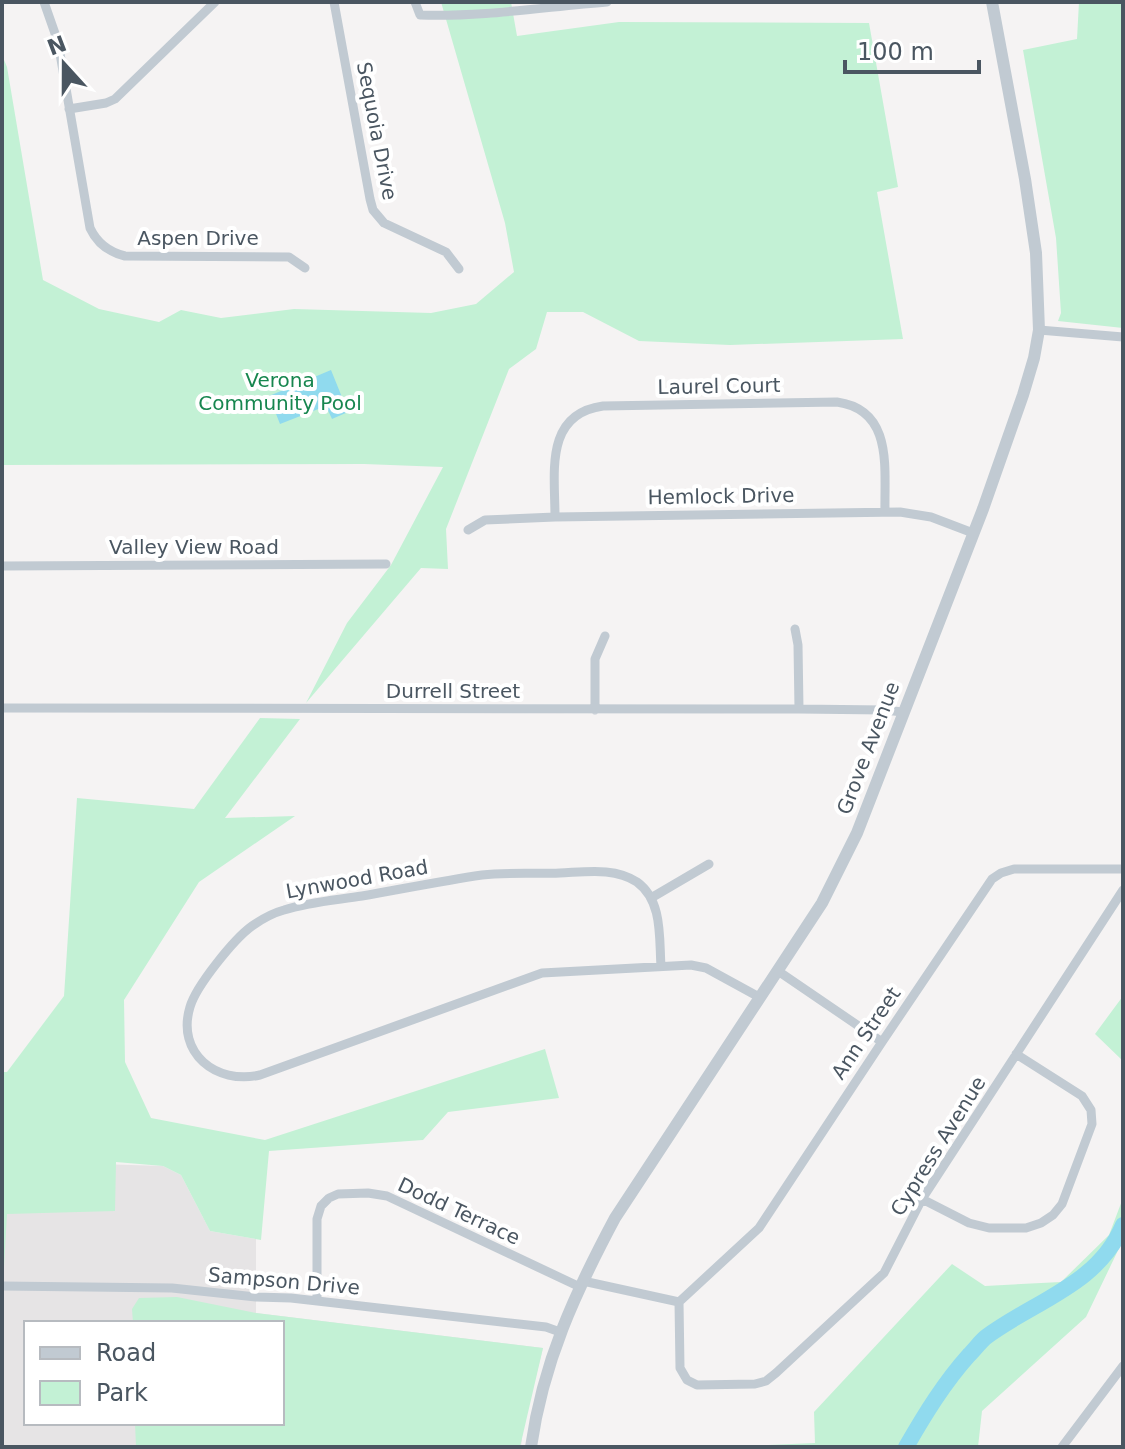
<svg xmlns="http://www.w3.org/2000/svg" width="1125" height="1449" font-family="'DejaVu Sans',sans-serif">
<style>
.education{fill:#e6e4e5;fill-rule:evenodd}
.green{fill:#c3f1d5}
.water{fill:#90daee}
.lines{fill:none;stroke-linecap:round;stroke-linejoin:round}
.river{stroke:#90daee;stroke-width:16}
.minor{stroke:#c1cad2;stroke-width:9}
.tertiary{stroke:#c1cad2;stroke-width:12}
.labels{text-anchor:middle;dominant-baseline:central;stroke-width:8;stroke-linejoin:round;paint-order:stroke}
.street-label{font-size:20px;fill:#4a5661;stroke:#fff}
.park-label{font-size:20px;fill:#17864f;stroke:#fff}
</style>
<rect width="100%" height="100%" fill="#f5f3f3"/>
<path class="education" d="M2 1161 163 1166 181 1175 210 1231 256 1239V1313L543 1348 523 1428 521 1447H2ZM26 1323H282V1423H26Z"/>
<path class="green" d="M441 2H511L517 36 619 22 869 23 898 187 877 192 903 339 730 345 639 341 583 312H547L536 349 509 369 446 529 448 569 421 568 306 703 347 623 391 565 443 467 364 464 2 465V55L7 67 43 280 99 309 159 322 181 310 221 318 294 309 431 313 476 304 514 272 505 223Z
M1079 2H1123V328L1058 321 1061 313 1056 238 1023 50 1077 39Z
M260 718 300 719 225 818 295 816 199 882 124 1000 125 1062 151 1118 265 1140 545 1049 559 1098 448 1112 423 1140 269 1151 261 1240 210 1231 181 1175 163 1166 116 1162 115 1211 7 1214 4 1267 2 1268V1072H7L64 996 77 798 194 809Z
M1123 996V1061L1095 1034Z
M1123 1198V1240L1086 1317 982 1411 978 1447H768V1445L815 1443 814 1412 952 1264 985 1286 1061 1282 1109 1235Z
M177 1297 256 1313 543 1348 520 1447H136L135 1423H282V1323H133L132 1309 139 1298Z"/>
<path class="water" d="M331 370 348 412 332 419 326 406 280 424 269 396Z"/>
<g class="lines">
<path class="river" d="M906 1447C925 1414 944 1383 969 1355 975 1349 980 1342 986 1337 1034 1301 1098 1285 1123 1225"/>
<path class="minor" d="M44 2 58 42 90 228C97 243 108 252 125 256L289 257 305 268
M334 2 370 199 373 210 384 223 446 252 459 269
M415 2 420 15C483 17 544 7 607 2
M69 109 106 103 115 99 215 2
M1039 330 1123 337
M555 517C555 473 544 414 603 406L837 402C894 410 884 469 885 512
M468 530 485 520 555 517 900 512 931 517 973 533
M2 566 386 564
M795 629 798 645 799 709
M2 708 799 709 884 710 903 712
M595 710V659L605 636
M651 898 709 864
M661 966C659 938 663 901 637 882 615 867 585 872 560 873 534 874 507 872 482 875 442 881 402 889 362 896 337 900 309 902 284 910 273 913 262 919 252 926 234 939 196 986 190 1007 176 1053 216 1085 260 1075L542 973 691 965 706 968 759 997
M778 971 882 1042
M922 1199 969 1223 989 1228H1026L1041 1223 1053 1215 1062 1204 1092 1124 1091 1110 1082 1096 1016 1054
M583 1281 679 1302
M2 1286 172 1288 256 1297 291 1298 546 1327 560 1332
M317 1301V1219L321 1206 329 1198 338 1194 368 1193 387 1196 580 1287
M679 1302 680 1368 687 1380 697 1385 755 1384 766 1381 776 1373 884 1273 922 1199 1123 890
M679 1302 759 1228 882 1042 992 879 1001 873 1014 869H1123
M1062 1447 1123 1366"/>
<path class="tertiary" d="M531 1447C543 1362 575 1293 615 1218L822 903 857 833 983 509 1023 395 1034 358 1039 330 1036 253 1025 179 992 2"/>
</g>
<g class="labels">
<g class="street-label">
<text transform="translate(377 131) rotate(79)">Sequoia Drive</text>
<text x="198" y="238">Aspen Drive</text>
<text transform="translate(719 386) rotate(-1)">Laurel Court</text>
<text transform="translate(721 496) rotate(-1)">Hemlock Drive</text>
<text x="194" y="547">Valley View Road</text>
<text x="453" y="691">Durrell Street</text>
<text transform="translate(868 748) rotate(-69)">Grove Avenue</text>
<text transform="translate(357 879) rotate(-10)">Lynwood Road</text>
<text transform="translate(866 1033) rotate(-56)">Ann Street</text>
<text transform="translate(938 1146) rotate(-58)">Cypress Avenue</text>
<text transform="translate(459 1211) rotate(25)">Dodd Terrace</text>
<text transform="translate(284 1281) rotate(5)">Sampson Drive</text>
</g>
<g class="park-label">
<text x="280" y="380">Verona<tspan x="280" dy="23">Community Pool</tspan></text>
</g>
</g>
<rect width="1125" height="1449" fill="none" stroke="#4a5661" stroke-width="8"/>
<rect x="24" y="1321" width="260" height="104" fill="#ffffff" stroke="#b7bbc0" stroke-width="2"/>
<rect x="40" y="1347" width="40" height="12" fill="#c1cad2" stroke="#b7bbc0" stroke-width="2"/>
<text x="96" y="1361" font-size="24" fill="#4a5661">Road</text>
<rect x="40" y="1381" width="40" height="24" fill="#c3f1d5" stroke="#b7bbc0" stroke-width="2"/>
<text x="96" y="1401" font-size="24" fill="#4a5661">Park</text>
<g transform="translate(64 64) rotate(339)" stroke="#ffffff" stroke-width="6" paint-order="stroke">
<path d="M0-6L14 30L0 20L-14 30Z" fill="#4a5661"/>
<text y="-12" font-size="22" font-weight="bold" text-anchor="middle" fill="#4a5661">N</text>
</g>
<path d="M845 60v12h134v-12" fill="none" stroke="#4a5661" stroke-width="4"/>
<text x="857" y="60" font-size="24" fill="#4a5661" stroke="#ffffff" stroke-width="6" paint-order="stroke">100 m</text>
</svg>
